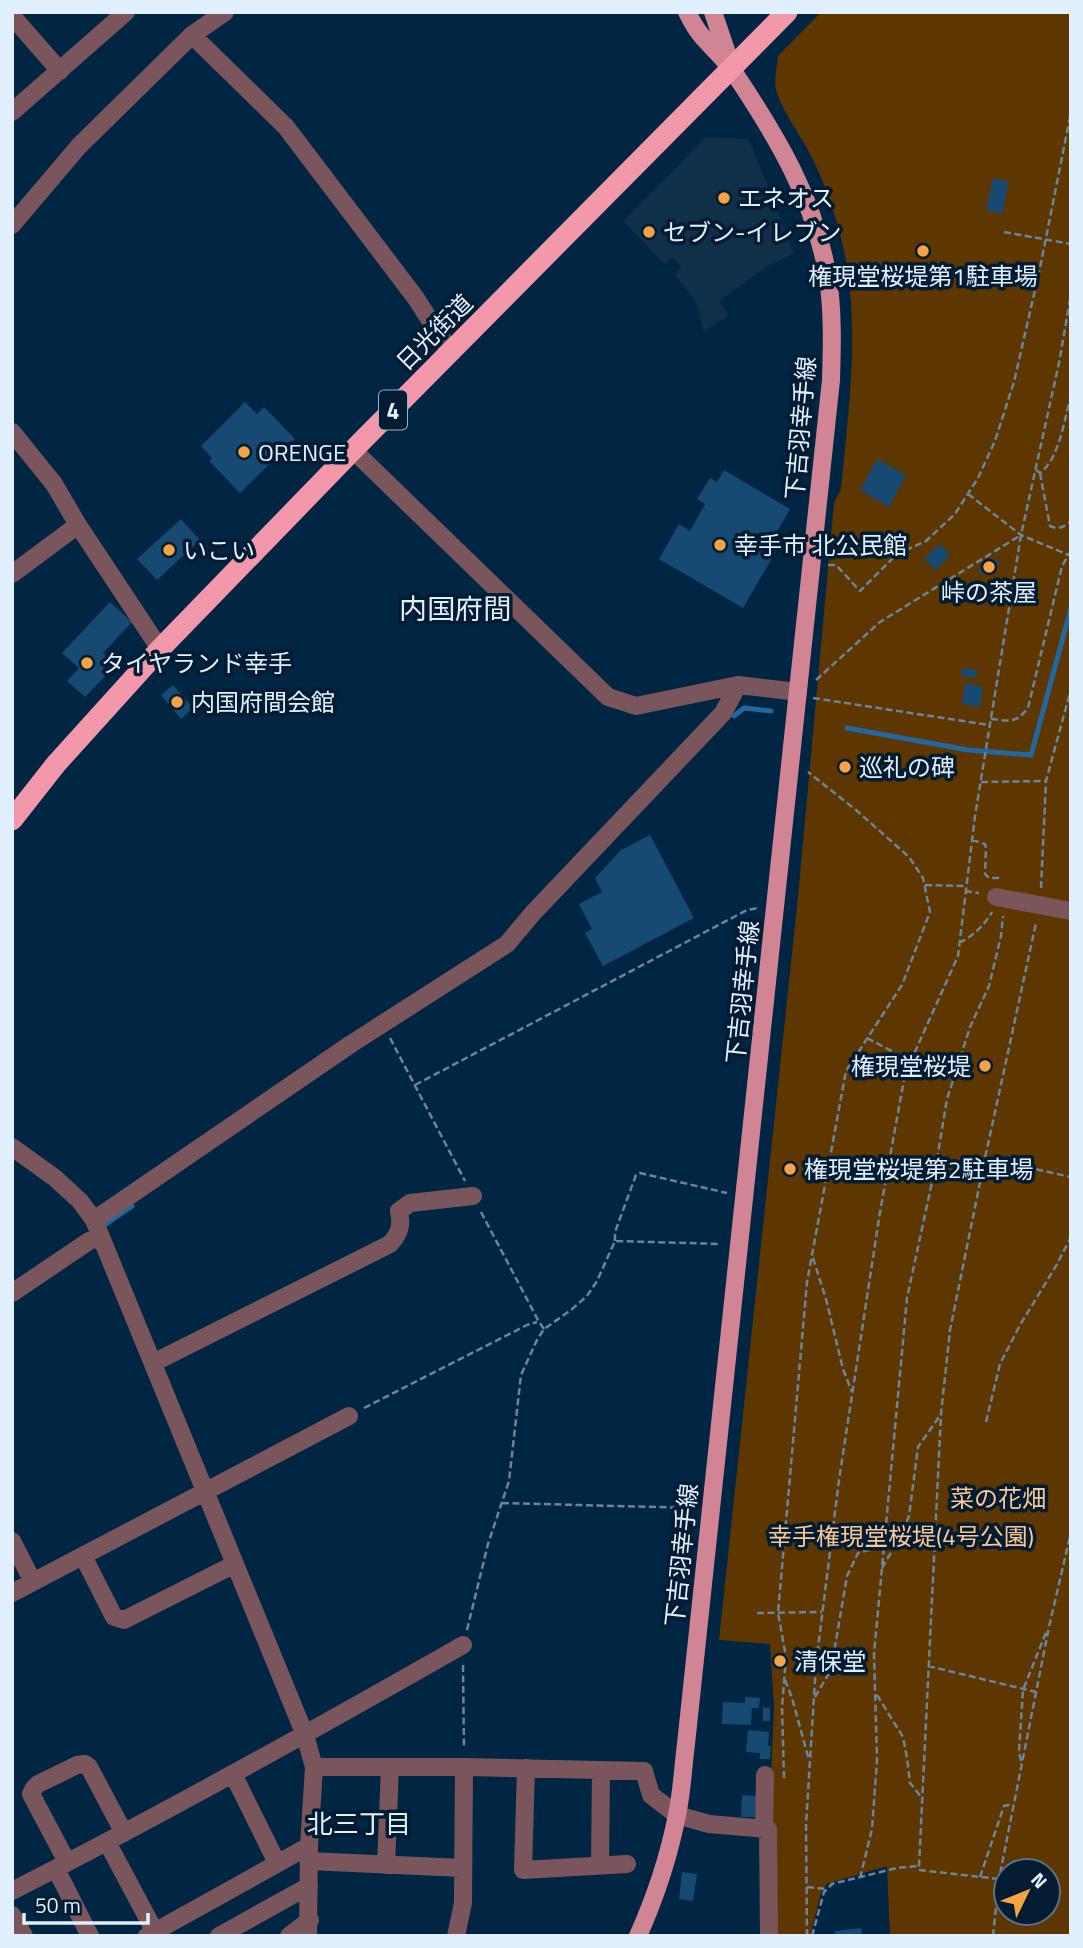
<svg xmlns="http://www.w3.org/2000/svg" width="1083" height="1948" font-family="'Titillium Web','Noto Sans JP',sans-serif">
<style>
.built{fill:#102f48}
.green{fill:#5e3600;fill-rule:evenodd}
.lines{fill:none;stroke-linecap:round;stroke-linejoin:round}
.stream{stroke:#2168a0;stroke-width:5}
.building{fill:#174a73}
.path{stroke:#6a859c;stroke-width:2.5;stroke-dasharray:7 3.5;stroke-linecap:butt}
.minor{stroke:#7a555c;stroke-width:18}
.major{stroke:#d18594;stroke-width:18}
.highway{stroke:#f397ab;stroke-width:21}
.poi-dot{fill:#f5a345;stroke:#031c31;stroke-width:2.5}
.labels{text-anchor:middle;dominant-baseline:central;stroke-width:7;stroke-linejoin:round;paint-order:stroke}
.shield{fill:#031c31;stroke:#9eb0c1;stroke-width:2}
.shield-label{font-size:23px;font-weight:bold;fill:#e1f0ff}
.poi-label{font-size:24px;fill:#e1f0ff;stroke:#031c31;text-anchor:start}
.street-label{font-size:24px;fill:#e1f0ff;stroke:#031c31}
.park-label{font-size:24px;fill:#f9c896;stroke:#031c31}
.neighbourhood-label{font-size:26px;fill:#e1f0ff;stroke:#031c31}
.quarter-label{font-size:28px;fill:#e1f0ff;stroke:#031c31}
</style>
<rect width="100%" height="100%" fill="#002643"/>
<path class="built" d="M706 137 749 139 794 254 767 266 720 301 728 316 704 332 696 303 675 274 681 267 672 257 664 264 623 221Z"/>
<path class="green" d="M821 12H1071V1936H890L887 1866 827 1884 821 1893 810 1936H774L769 1822 774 1708 770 1644 719 1640 798 897 834 503 841 489C849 405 862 318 840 234 833 207 823 179 810 154 801 136 783 112 777 93 773 83 777 67 778 56ZM1006 1871H1048V1913H1006Z"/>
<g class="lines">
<path class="stream" d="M734 716 744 708 771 711
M847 728 968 750 1031 755 1071 608
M106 1224 132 1206"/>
</g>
<path class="building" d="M993 178 1009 182 1002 214 986 210Z
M245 402 257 414 264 407 295 439 240 493 209 461 212 458 201 446Z
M877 459 906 475 889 507 860 490Z
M724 470 790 509 768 547 776 551 743 608 659 559 679 524 690 531 705 504 697 499 710 478 717 482Z
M181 519 200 540 157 580 137 559Z
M940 544 950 556 935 570 924 558Z
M997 559 1000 564 982 575 978 570Z
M110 602 132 622 103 653 116 665 85 697 67 681 79 668 62 653Z
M962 668 978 670 976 678 961 676Z
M965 683 983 687 980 707 962 704Z
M173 685 193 708 181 719 161 695Z
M650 835 694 918 603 966 585 933 592 929 579 904 602 892 595 878 621 850Z
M745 1697 760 1698 759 1708H752L751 1725 722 1724 723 1702 745 1703Z
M763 1707 770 1708V1721H763Z
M748 1730 769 1732 768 1746H771L770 1759H760V1753L746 1752Z
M742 1795 756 1796 755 1817H741Z
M682 1872 697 1874 693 1901 679 1899Z
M861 1928 862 1936H836L835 1931Z"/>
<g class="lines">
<path class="path" d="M1004 232 1071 244
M1036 470 1040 473C1060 458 1064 419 1071 396
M1040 473 1050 526C1059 530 1064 527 1071 521
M968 494 1021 535 1071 556
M828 565H836L860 591 897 554 926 541 955 514 978 478 995 441 1014 382 1040 268 1071 112
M816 680 880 622 1021 535
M813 698 989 725
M991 719C1011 721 1015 724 1028 708L1062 566 1071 551
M981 782 1046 781
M972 840 985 844 986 848 985 874 989 878H999L1002 880
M925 885 965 886
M1041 888 1046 781 1071 689
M965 891 979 893
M959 943C973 936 984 926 992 912
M390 1038 465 1181
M867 1038 910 1061
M415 1085 747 910 758 908
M985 1158 1071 1177
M481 1212 539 1322 544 1329
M615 1241V1232L636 1175 640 1173 727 1193
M813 1258 826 1299 843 1369 852 1392
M364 1408 527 1325 537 1322
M986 1422 1000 1364 1020 1325 1056 1266 1071 1237
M502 1503 693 1508
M882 1568 900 1537 909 1516 918 1447 939 1417
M757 1613 822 1612
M467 1630 488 1544 509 1481 521 1375 537 1340 544 1329 571 1310 587 1296 597 1281 615 1241 721 1244
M463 1665 464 1749
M928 1666 1036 1692
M785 1680 792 1698 809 1760
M877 1695 903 1737 907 1758 910 1783 922 1798
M815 1697 831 1670 847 1576 858 1553 884 1546
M1021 1761 1019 1752 1023 1690 1047 1630
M784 1778 782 1707 786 1657 778 1613 807 1282 846 1071 902 985 930 912 923 878 909 857 856 810 808 772
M980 1877 1004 1806 1013 1804
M860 1878 872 1829 877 1760 874 1654 907 1298 937 1159 947 1099 970 1027 989 986 1001 936 1003 916
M999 1879 919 1870V1866L941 1414 950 1330 985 1158 1036 923
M807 1887 828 1889
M807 1936 806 1825 816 1664 839 1480 880 1212 905 1074 958 956 975 816 1021 535 1059 363 1071 294
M812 1936 824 1892 832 1884 897 1868 917 1866
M993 1936 999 1879 1049 1627 1071 1532"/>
<path class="minor" d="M12 16 60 71
M192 35 225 12
M12 112 126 12
M12 225 79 146 192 35 286 127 415 297 451 353
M12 432 54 484 78 525 160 649
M353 450 608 697 636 706 738 685 798 692
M12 574 78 525
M996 897 1071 911
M12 1147 55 1178 80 1201 94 1220 305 1735 314 1767 309 1846 308 1936
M94 1220 351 1044 507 944 533 913 723 713 738 685
M12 1293 89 1241 101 1237
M153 1363 390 1244C400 1233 402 1225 399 1211L410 1203 473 1196
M12 1541 33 1582
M83 1556 114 1617 124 1620 235 1564
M12 1593 349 1416
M314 1767H464L644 1771 651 1795 677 1815 709 1824 768 1829 769 1936
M526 1768 523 1870 627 1864
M233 1774 277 1863
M764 1829 765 1775
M107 1842 155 1932
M309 1861 462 1868
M67 1862 31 1794 34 1788 38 1784 77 1765 85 1764 89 1767 124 1833
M386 1865 390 1767
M600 1865 601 1770
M56 1869 90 1936
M12 1891C165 1813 314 1730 463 1645
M12 1915 24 1936
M147 1936 309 1846
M219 1936 309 1886
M289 1936 310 1920
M456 1936 463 1903 464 1767"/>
<path class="major" d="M713 12 730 62
M638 1936C655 1898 669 1856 677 1815 682 1792 683 1767 686 1744L831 380C832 347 833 312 828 279 816 201 776 135 733 71 724 58 711 47 701 35 695 28 691 20 687 12"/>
<path class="highway" d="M12 820 56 764 160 649 353 450 787 12"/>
</g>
<g class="poi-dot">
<circle cx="724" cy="198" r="7"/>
<circle cx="649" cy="232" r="7"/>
<circle cx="923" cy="251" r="7"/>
<circle cx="244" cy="452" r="7"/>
<circle cx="720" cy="545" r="7"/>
<circle cx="169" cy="550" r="7"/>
<circle cx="989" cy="567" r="7"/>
<circle cx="87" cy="663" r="7"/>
<circle cx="177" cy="702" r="7"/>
<circle cx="845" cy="767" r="7"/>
<circle cx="985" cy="1066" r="7"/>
<circle cx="790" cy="1169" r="7"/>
<circle cx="780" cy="1661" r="7"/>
</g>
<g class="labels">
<rect class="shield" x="379" y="390.5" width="28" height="39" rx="5"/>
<g class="shield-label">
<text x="393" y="410">4</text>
</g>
<g class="poi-label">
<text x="738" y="198">エネオス</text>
<text x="663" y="232">セブン-イレブン</text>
<text x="923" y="276" text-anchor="middle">権現堂桜堤第1駐車場</text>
<text x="258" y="452">ORENGE</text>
<text x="734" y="545">幸手市 北公民館</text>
<text x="183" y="550">いこい</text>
<text x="989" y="592" text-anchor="middle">峠の茶屋</text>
<text x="101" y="663">タイヤランド幸手</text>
<text x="191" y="702">内国府間会館</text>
<text x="859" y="767">巡礼の碑</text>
<text x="971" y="1066" text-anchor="end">権現堂桜堤</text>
<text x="804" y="1169">権現堂桜堤第2駐車場</text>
<text x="794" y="1661">清保堂</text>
</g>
<g class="street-label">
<text transform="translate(434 332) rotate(-45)">日光街道</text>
<text transform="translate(800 428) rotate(-85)">下吉羽幸手線</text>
<text transform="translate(742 992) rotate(-84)">下吉羽幸手線</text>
<text transform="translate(681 1555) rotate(-84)">下吉羽幸手線</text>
</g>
<g class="park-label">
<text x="998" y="1498">菜の花畑</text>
<text x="901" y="1536">幸手権現堂桜堤(4号公園)</text>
</g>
<g class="neighbourhood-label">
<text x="359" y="1823">北三丁目</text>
</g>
<g class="quarter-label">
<text x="455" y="608">内国府間</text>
</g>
</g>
<rect width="1083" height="1948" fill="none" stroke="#e1f0ff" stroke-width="28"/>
<g transform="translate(1027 1892) rotate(47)"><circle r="33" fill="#031c31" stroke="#5c7183" stroke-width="2"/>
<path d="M0-5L12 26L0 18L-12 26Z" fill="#f5a345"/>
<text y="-10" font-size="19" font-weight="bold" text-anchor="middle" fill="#e1f0ff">N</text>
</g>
<path d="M24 1913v10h124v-10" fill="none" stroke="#e1f0ff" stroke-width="3.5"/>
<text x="35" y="1913" font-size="21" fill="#e1f0ff" stroke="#031c31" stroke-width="5" paint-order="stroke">50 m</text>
</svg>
